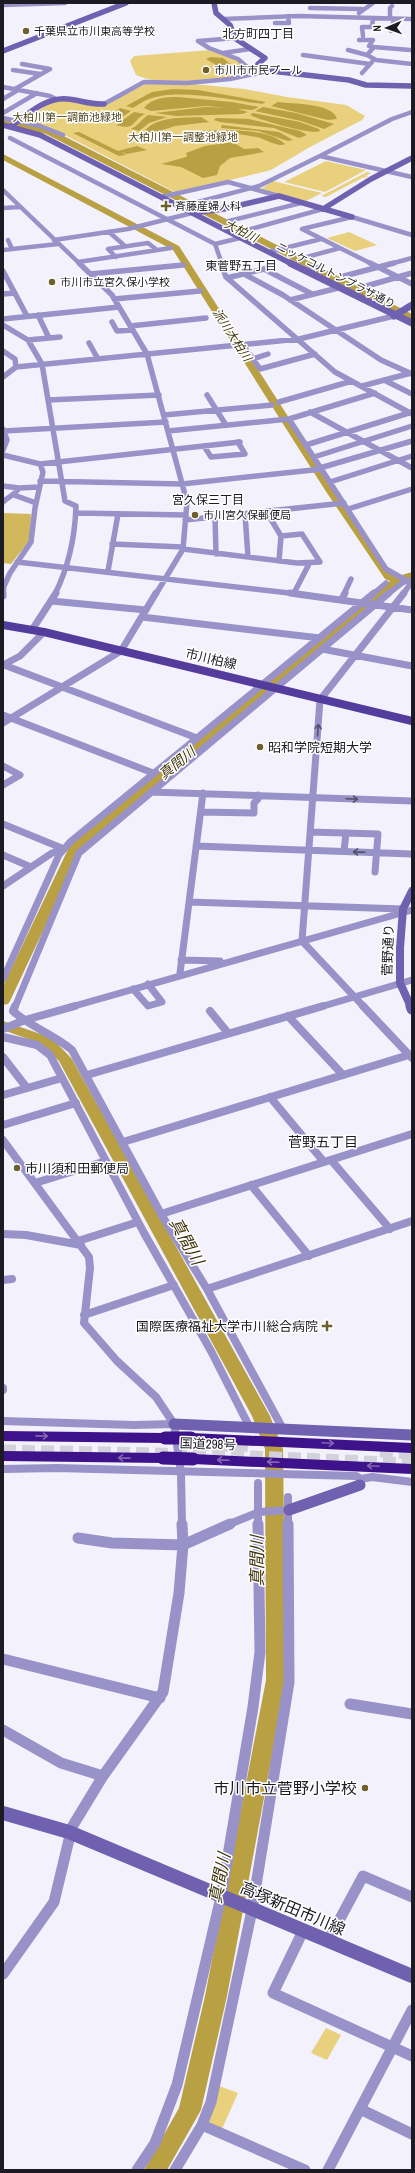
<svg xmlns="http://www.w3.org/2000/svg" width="415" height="2173" font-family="'Archivo Narrow','Noto Sans JP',sans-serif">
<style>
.green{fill:#e8d07d}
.forest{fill:#d2b85d}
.water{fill:#b9a043}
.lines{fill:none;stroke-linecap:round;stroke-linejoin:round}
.river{fill:#b9a043;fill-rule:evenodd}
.highway-tunnel{stroke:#d3d2db;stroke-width:13;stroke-dasharray:13 6;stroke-linecap:butt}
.street-far4{stroke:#9992c8;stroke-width:4.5}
.street-far3{stroke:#9992c8;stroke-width:5.5}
.street-far2{stroke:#9992c8;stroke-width:7}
.street-far1{stroke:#9992c8;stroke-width:8}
.street{stroke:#9992c8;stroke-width:11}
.secondary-far4{stroke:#6f61af;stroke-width:5.5}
.secondary-far3{stroke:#6f61af;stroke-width:7}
.secondary-far2{stroke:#6f61af;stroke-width:8}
.secondary-far1{stroke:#6f61af;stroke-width:11}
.secondary{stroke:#6f61af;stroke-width:14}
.primary{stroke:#533c9c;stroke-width:8}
.highway{fill:#3e128a;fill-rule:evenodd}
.highway-bridge{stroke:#3e128a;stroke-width:13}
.oneway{stroke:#54516d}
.oneway2{stroke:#8265b3}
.poi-dot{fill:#6e602d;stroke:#fff;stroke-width:1.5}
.labels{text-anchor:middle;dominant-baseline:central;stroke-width:3;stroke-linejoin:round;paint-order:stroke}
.far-poi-label{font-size:11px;fill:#1c1b23;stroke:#fff;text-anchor:start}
.far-park-label{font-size:11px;fill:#51461f;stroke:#fff}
.far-street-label{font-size:11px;fill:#1c1b23;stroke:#fff}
.far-neighbourhood-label{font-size:12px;fill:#1c1b23;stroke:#fff}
.far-water-label{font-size:12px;font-style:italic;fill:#3f350c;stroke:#fff}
.street-label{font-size:13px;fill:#1c1b23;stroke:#fff}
.poi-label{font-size:13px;fill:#1c1b23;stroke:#fff;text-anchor:start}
.water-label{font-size:14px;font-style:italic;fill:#3f350c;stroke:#fff}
.neighbourhood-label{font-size:14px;fill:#1c1b23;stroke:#fff}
.near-poi-label{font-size:16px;fill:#1c1b23;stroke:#fff;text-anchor:end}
.near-street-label{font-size:16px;fill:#1c1b23;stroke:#fff}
.near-water-label{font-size:17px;font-style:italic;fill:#3f350c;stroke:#fff}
</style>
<rect width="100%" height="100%" fill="#f3f2fc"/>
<path class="green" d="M211 50 237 60 253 73C220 80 167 89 136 75L130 61 134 56Z
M148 83 194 84 244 89 287 97 346 105 365 116 362 120 310 147 271 170 177 193 57 131 25 120 50 103 64 100 99 106Z
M326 161 366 170 325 192 284 182Z
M367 172 371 173 366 176 368 177 362 178 326 197 321 196Z
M273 181 322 193 306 201 261 189Z
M349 232 377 245 355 251 327 238Z
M326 2028 341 2035 327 2060 311 2053Z
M219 2086 238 2093 222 2129 208 2124Z"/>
<path class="forest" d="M3 513 31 514 30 540 11 564 3 563Z"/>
<path class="water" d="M211 57 223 58 237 69 228 72 215 70 216 65 206 59Z
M173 89 198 90 266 102 262 104C232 100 177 88 149 99 143 101 138 105 133 108L126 106 152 92Z
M178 97 232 102 259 107 252 110 206 106 151 111 144 108C151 98 166 97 178 97Z
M278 102C291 104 334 103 337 119L328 120 271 106Z
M205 107 235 108 248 112 242 114 176 116 155 113Z
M263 107 296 113 334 124 324 129 301 121 255 111Z
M120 108 131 111 115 122 107 118Z
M134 112 145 114C132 120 136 131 116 125Z
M253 113 300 122 319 129 320 131C310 135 261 120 250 115Z
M148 115 167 117 149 123 139 131 131 129C140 124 142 119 148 115Z
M201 117 209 122 175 126 153 133 144 132C155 116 184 118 201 117Z
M216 118 249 119 300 131 307 135 299 138 274 128 220 122 214 120Z
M222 125 279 132 293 140 288 141 258 131 221 128Z
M197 131C219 130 268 127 285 144 278 148 264 138 256 137 239 133 223 133 207 134 199 135 192 138 185 138L181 134Z
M79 132 118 151 137 146 147 150 127 154 121 152 126 155 119 156 73 133Z
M233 142 244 149 258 148 264 152 230 158 220 166 217 175 203 178 181 167 161 164 186 157 187 156 186 153 205 146Z"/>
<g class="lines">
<path class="river" d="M3 119 52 130 412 314V321L46 134 3 123Z
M3 154 179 246 335 490 393 575 398 576 412 572V579L402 582 82 848 10 1001 8 1004 3 1005V986L71 843 390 581 385 579 325 490 173 250 3 160Z
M3 1021 52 1038 72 1059 270 1416 283 1449 286 1680 227 1996 201 2110 167 2170H144L179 2108 205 1996 266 1680 265 1449 252 1416 59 1061 42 1044 3 1030Z"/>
<path class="highway-tunnel" d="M178 1443 252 1446
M3 1451 208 1455 412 1464
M380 1451 412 1453"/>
<path class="street-far4" d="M3 5 65 3
M310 8 362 9
M359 13 373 3
M390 18V8L392 6
M223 19 298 16 412 19
M275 23H289L288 16
M391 31 394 19
M363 36 362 27H372L373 18
M359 40H373L369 46 374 47 367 55
M198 41 209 48 238 59 255 74
M198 41 236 38
M374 47 410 50
M348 50 367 55 376 60 412 64
M223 53 250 49
M303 55 370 64
M22 64 50 69
M13 70 40 74
M362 73 372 62
M3 87 50 96 56 99
M15 89 50 69
M3 99 18 90
M104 104 144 82 187 83 230 79 263 72H280
M412 112 392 119 320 156 412 177
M3 113 37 93
M3 118 40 126 63 135
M10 138 215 244 222 264
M3 190 80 264
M161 197 228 182 279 196
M194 203 259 186 320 156
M3 208 20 207
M229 221 301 203
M247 230 323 209
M109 232 125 246
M8 240 12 249
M54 240 128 229 192 213
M215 244 240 238
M3 250 58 244
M269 252 321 239
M116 257 108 249 148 243 157 250
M303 258 340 248
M78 262 171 248
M372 264 302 229 352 217 412 235
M390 264 412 258"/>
<path class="street-far3" d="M79 263 112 295 147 354 187 502 183 549 156 594
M221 263 226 277 335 372 412 414
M370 263 412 284
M3 271 27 316
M306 271 321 267
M90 274 183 265
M244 274 283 295 381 360 412 374
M344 276 394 263
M227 278 264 269 312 294
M363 287 412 273
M3 294 15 293
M114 299 200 291
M290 300 338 288
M38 315 49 338
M3 319 119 307
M112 322 117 331 133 330
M3 325 28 340 42 364 65 501 76 506C75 537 69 566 55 594
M130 326 206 318
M28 340 60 337
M89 343 98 359
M243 345 260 369 315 354
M3 351 15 359 16 367
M253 359 268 354
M3 377 16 367 299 339 394 316
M384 380 412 394
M362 386 411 373
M207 395 226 425
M48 400 159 395
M279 402 352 381
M310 412 412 468
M164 415 272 405
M289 419 386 569 407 581
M3 429 7 440 3 450
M4 431 166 422
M168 431 289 419 375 393
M306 445 412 412
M204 446 211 457 245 454 238 442
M3 455 40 464 43 472 35 508 31 542 10 573 4 586 3 594
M314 457 412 426
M40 464 240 442
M40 481 182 484 313 470 412 441
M330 482 412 456
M3 486 19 488
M14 495 36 503
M3 502C9 496 15 495 19 488L39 487
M348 509 412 489
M76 513 186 515
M245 514 248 557
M215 517 216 554
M185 520 344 503
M112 544 183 547
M183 549 297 563 320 562 302 534 281 536 266 511
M279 561 281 536
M17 562 298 594
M108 571 118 514
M294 593 309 564
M344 594 351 579
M373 594 386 583
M388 594 402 583 410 580
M403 594 412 582"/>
<path class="street-far2" d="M290 593 412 610
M3 596V593
M342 599 345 593
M51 601 146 610
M142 617 320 638
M32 630 56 593
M322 649 412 666
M3 665 20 656 44 632
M4 665 197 738
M3 715 153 773
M3 723 121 651 156 593
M3 766 20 775 3 785
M151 792 412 801
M201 812 254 813V803L258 799V795
M3 824 64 849 52 853 3 886
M310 832 378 834 375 872
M196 846 412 854
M344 851 346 833
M3 855 31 867
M189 902 403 909
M181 960 220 961
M182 975 180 973 203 793
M3 979 59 855 70 842 374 593
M133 989 148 1006 162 1002 148 984
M15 1007 79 853 389 593
M71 1007 412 910
M320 1007 412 980
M364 1007 302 941 320 700 404 593"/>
<path class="street-far1" d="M15 1006 13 1011C30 1027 54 1034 72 1050L161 1214 207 1289 283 1429
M363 1006 412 1058
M210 1011 228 1033
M288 1016 343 1075
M3 1029 25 1020 75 1006
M3 1037 37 1045 50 1055 144 1233 211 1351 250 1428
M3 1057 27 1088
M87 1075 323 1006
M3 1095 62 1078
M270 1097 324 1162
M3 1125 76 1103
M3 1140 89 1257 90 1268 84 1323 117 1361 156 1397 174 1424 181 1472 182 1525
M123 1142 412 1054
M331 1160 390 1229
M35 1183 106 1161
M251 1185 309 1256
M161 1214 412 1134
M3 1234 26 1235 81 1245
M78 1241 138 1222
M3 1280 12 1279
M207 1289 412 1221
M84 1315 174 1285
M3 1388V1390
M3 1421 134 1425 174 1424
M3 1469 57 1468 356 1476 361 1479 360 1485
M361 1479 372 1477 412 1482
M258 1483V1525
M288 1497V1525
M227 1525 259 1512 289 1510"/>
<path class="street" d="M78 1538 112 1543 183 1545 230 1524
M3 1659 160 1698
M350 1704 412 1714
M3 1730 61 1763 103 1776
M303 1931 273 1993 412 2056
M328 1941 363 1876 412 1897
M3 1974 54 1902 72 1827 103 1776 163 1692 179 1593 183 1545 182 1524
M360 2109 412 2134
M202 2125 305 2170
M137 2170 155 2143 177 2085 221 1897 253 1707 260 1652 258 1524
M175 2170 202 2125 211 2102 252 1910 289 1682 288 1524
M328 2170 412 2010"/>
<path class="secondary-far4" d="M214 3 216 13 230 25 236 39 265 58 258 64 261 67 280 72 349 80 366 85 412 86
M3 51 126 3
M3 125 40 135 292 264
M10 127C27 115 45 97 67 99 80 100 91 105 104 104
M323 209 371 179 412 158
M192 213 224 209 279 196 352 217"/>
<path class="secondary-far3" d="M290 263 412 323
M394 316 412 305"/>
<path class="secondary-far2" d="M411 1007 400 983V948L403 909 412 891"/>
<path class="secondary-far1" d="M411 1006 412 1009
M174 1424 412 1435
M289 1510 360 1485"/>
<path class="secondary" d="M3 1813 69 1832 412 1976"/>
<path class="primary" d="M3 625 44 632 412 721"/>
<path class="highway" d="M3 1431 165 1433 170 1435 172 1438 170 1441 165 1443 3 1441Z
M191 1433 412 1443V1453L191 1443 186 1441 184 1438 186 1435Z
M3 1451 163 1453 168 1454 170 1458 168 1462 163 1463 3 1461Z
M193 1454 412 1464V1474L193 1464 188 1463 186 1459 188 1455Z"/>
<path class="highway-bridge" d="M165 1438H191
M163 1458 193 1459"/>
</g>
<defs><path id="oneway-shaft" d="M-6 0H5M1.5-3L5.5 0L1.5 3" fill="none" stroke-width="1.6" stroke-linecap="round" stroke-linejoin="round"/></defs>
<g class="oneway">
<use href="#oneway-shaft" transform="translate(318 730) rotate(-86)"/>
<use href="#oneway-shaft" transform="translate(352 799) rotate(2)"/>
<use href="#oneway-shaft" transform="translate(359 852) rotate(-178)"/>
</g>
<g class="oneway2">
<use href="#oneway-shaft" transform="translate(42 1436) rotate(1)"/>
<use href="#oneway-shaft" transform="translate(328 1443) rotate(3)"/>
<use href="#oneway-shaft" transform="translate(124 1458) rotate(-179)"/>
<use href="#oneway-shaft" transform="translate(223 1460) rotate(-178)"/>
<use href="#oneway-shaft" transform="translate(273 1462) rotate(-178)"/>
<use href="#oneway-shaft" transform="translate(373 1466) rotate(-177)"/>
</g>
<g class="poi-dot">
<circle cx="26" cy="31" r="4"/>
<circle cx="206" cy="70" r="4"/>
<path d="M164 200h4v4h4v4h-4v4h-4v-4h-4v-4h4z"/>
<circle cx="52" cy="282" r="4"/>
<circle cx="195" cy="515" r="4"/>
<circle cx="260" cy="747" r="4"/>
<circle cx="17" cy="1168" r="4"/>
<path d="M325 1320h4v4h4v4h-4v4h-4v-4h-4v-4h4z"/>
<circle cx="365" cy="1788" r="4"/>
</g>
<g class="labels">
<g class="far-poi-label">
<text x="34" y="31">千葉県立市川東高等学校</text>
<text x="214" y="70">市川市市民プール</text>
<text x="175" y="206">斉藤産婦人科</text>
<text x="60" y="282">市川市立宮久保小学校</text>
<text x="203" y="515">市川宮久保郵便局</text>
</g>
<g class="far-park-label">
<text x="67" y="117">大柏川第一調節池緑地</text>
<text x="183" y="137">大柏川第一調整池緑地</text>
</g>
<g class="far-street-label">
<text transform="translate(336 275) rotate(27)">ニッケコルトンプラザ通り</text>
</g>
<g class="far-neighbourhood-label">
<text x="258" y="34">北方町四丁目</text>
<text x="241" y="266">東菅野五丁目</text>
<text x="208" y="500">宮久保三丁目</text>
</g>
<g class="far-water-label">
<text transform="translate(241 231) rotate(27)">大柏川</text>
<text transform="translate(232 335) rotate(57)">派川大柏川</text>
</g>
<g class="street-label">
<text transform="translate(211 659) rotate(13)">市川柏線</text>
<text transform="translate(388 950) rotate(-88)">菅野通り</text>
<text transform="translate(208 1444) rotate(2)">国道298号</text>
</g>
<g class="poi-label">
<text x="268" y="747">昭和学院短期大学</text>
<text x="25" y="1168">市川須和田郵便局</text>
<text x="318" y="1326" text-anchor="end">国際医療福祉大学市川総合病院</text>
</g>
<g class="water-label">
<text transform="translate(177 763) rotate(-39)">真間川</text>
</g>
<g class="neighbourhood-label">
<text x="323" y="1142">菅野五丁目</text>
</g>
<g class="near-poi-label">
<text x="357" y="1788">市川市立菅野小学校</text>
</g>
<g class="near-street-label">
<text transform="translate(293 1908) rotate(23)">高塚新田市川線</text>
</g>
<g class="near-water-label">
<text transform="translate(187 1241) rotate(61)">真間川</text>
<text transform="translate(256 1561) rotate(-90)">真間川</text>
<text transform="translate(219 1878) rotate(-79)">真間川</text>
</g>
</g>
<rect width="415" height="2173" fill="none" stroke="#1c1b23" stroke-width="8"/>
<g transform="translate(387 28) rotate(268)" stroke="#ffffff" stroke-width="3" paint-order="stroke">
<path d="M0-3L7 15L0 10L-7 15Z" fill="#1c1b23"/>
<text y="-6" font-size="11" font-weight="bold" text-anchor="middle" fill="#1c1b23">N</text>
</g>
</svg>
